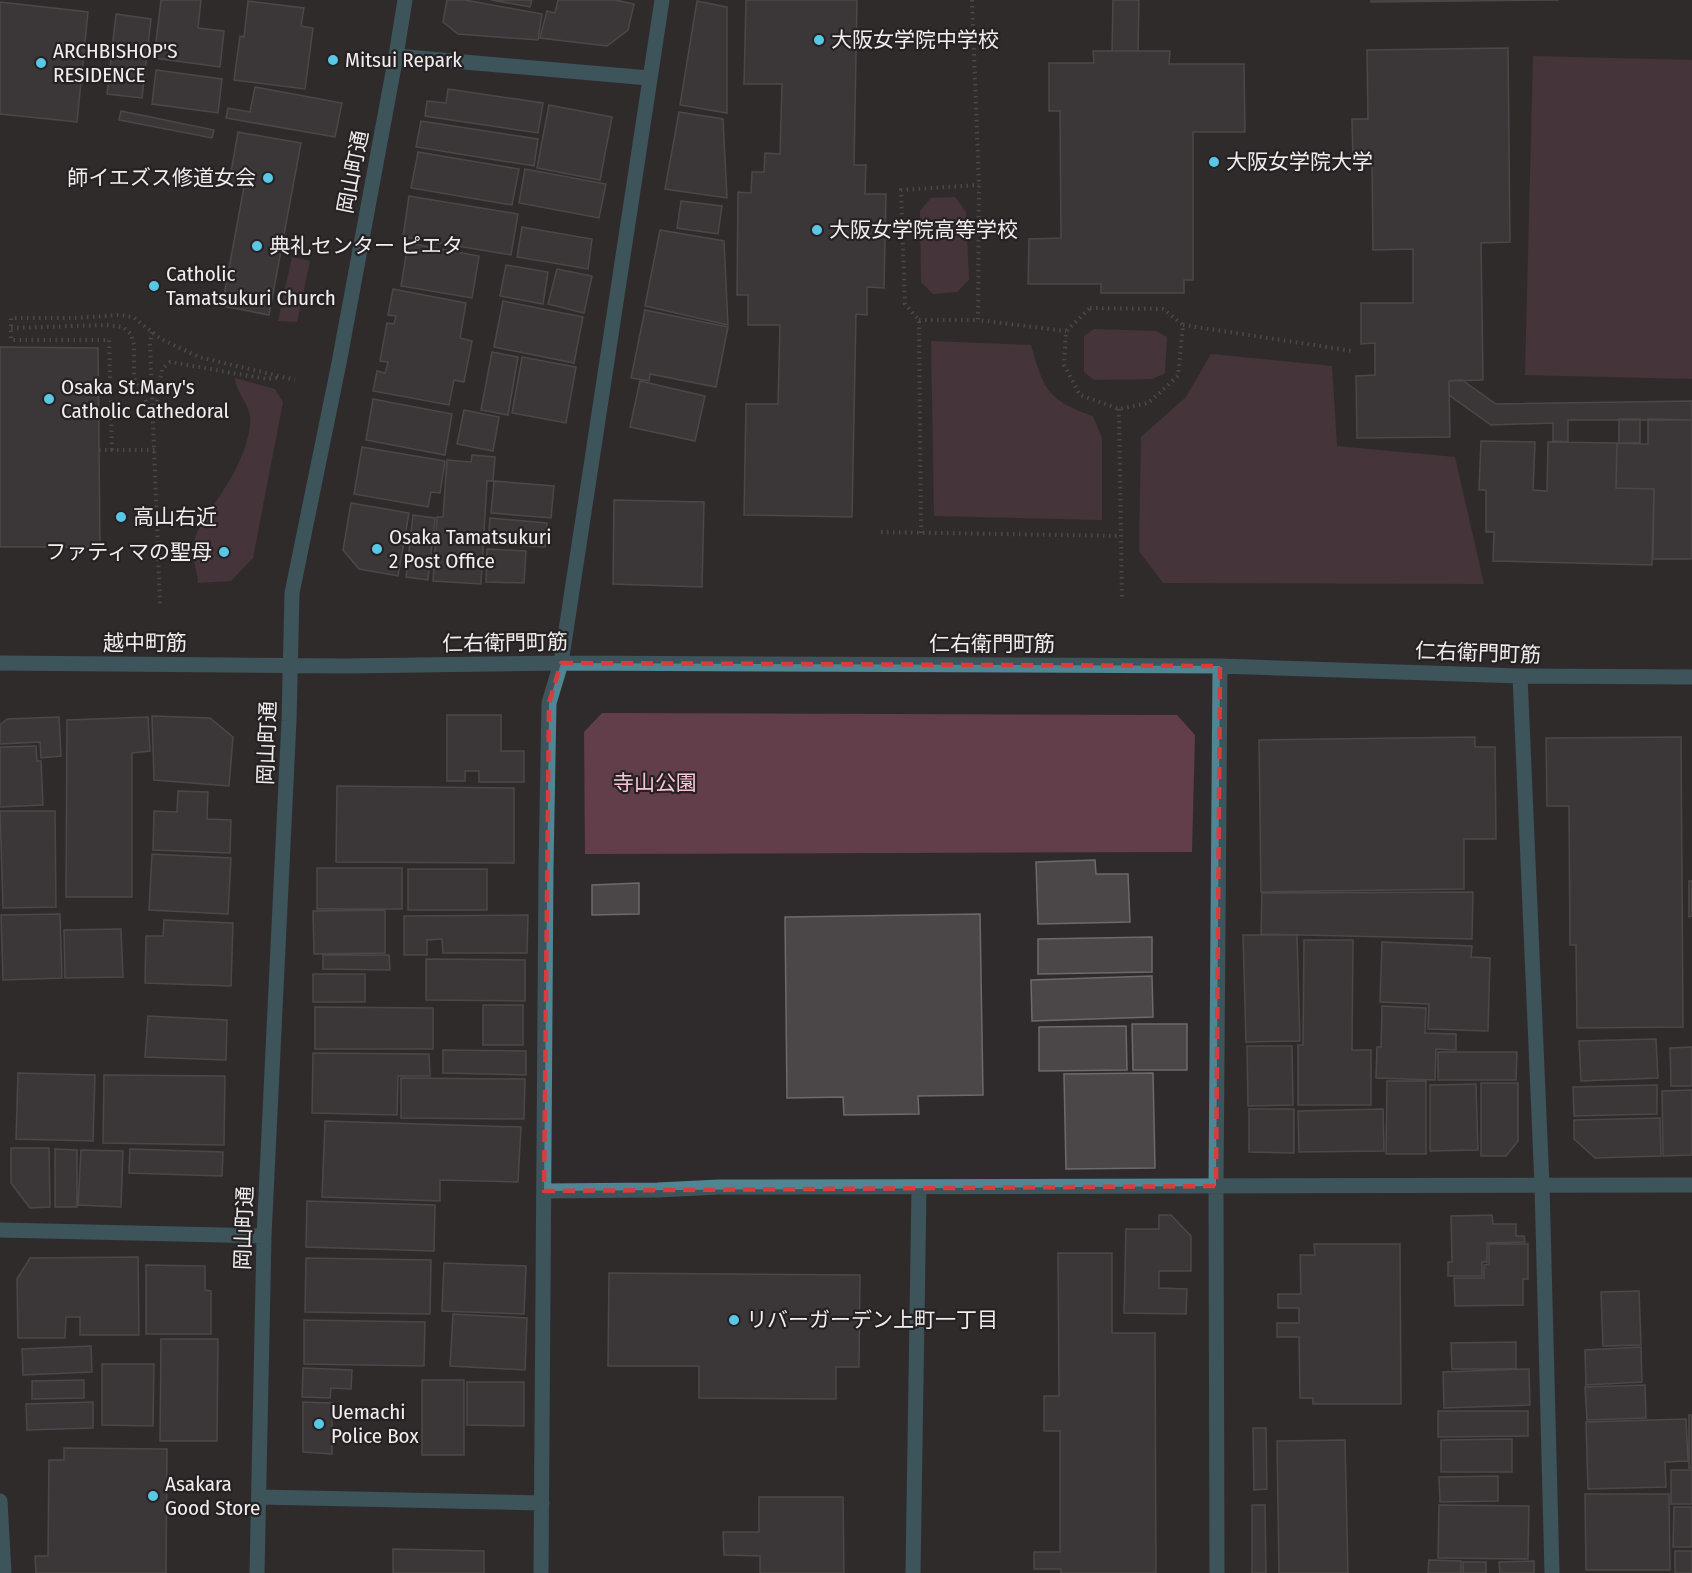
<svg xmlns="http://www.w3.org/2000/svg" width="1692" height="1573" font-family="'Fira Sans Condensed','Noto Sans JP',sans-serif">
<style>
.green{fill:#613e49}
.building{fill:#4b4647;stroke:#6e696b;stroke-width:1.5}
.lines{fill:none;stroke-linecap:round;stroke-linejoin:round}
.path{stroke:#706c6d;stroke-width:4;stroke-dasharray:1.5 4.5;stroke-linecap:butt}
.minor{stroke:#508594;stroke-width:15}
.marked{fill:none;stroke:#d93c3c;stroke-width:4.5;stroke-dasharray:12 8;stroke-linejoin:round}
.poi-dot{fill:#59c8e5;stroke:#262123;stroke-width:2}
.labels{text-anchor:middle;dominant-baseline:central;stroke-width:4.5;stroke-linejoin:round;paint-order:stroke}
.poi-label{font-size:21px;fill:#f0edee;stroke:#262123;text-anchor:start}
.street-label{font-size:21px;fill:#f0edee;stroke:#262123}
.park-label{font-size:21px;fill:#fac5d5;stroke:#262123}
</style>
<rect width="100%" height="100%" fill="#2f2b2c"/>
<path class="green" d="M1533 56 1692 60V379L1525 375Z
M955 197 966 212 969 280 957 292 933 294 921 282 920 211 931 198Z
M292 257 310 261 297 322 278 321Z
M1094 329 1156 331 1167 337 1165 373 1152 379 1094 380 1084 372V336Z
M931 341 1031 345C1044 391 1048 400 1093 416L1102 438V520L934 516Z
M1211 354 1332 366 1337 446 1455 457 1484 584 1163 583 1139 551 1141 437 1186 397Z
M235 378 275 389 283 402 253 558 231 581 198 583C197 569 191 556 194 542 197 528 207 517 214 505 230 481 246 455 250 426 253 405 236 395 235 378Z
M602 713 1177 715 1195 735 1192 852 585 854 584 732Z"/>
<path class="building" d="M161 0H201L198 28 224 31 220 67 154 58Z
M447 0H465L542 14 538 40 458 34 443 22Z
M491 0H532L530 7Z
M558 0H615L634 4 628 30 607 46 540 38 547 11 555 13Z
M746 0H857L854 165H866L865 194H886L884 288 867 287V315L856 314 852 517 744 515 746 404H778L780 325H748V295H737L738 192 751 193 752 172H764L765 153 780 154 782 84H744Z
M1113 0H1139L1138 51H1112Z
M1371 0H1559L1371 2Z
M248 1 304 8 301 26 313 28 305 89 234 80 240 36 244 37Z
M697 1 727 7V113L680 105Z
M0 2 88 12 77 122 0 114Z
M116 14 151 19 142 98 107 94Z
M1508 48 1510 242 1481 243 1483 380 1449 381 1450 437 1357 438 1356 376 1375 375V343L1361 344V303H1413V249L1373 250 1372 162 1353 163 1352 119H1368L1367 50Z
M1093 51H1170L1169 64H1244L1245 132H1193V280H1184V293H1101V284H1028L1029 239 1061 238 1060 111H1049V63H1094Z
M156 70 222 79 218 113 152 104Z
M255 87 342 103 335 137 226 118 228 108 250 112Z
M448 89 543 103 538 133 425 116 427 101 446 103Z
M549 105 612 117 600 180 537 168Z
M121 111 214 130 212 138 119 120Z
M679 112 723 119 727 198 665 189Z
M421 121 538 139 534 166 416 147Z
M238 132 301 143 269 315 222 306 244 187 229 184Z
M418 152 519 169 512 205 411 188Z
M525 169 606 184 599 218 519 203Z
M409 196 518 214 511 255 403 237Z
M681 201 722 206 718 234 677 228Z
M522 227 592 239 588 269 517 257Z
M660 230 724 241 728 325 645 306Z
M408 243 479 256 472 298 401 286Z
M506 265 548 272 543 304 500 296Z
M557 269 592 276 584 313 548 304Z
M393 289 466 303 460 338 472 341 464 382 454 380 449 405 373 391 377 371 385 373 388 362 380 361 387 323 394 324 396 316 388 315Z
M503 301 583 317 574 363 494 347Z
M645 310 728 327 716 387 650 374 649 381 631 378Z
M0 347 98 348 100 547H0Z
M492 352 518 357 508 415 481 410Z
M522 357 576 367 566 423 512 413Z
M1462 380 1496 404 1692 401V420H1568V442L1553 441V423L1491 425 1449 395V381Z
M640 381 705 396 695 441 630 427Z
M373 399 452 414 445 455 366 440Z
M464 410 499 417 493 451 457 444Z
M1619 419H1640V443H1619Z
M1648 419 1692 420V559H1653L1654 489 1616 488 1617 443 1648 444Z
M1481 441 1535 442 1533 490 1547 491 1548 442 1617 443 1616 488 1654 489 1652 565 1493 561 1494 532H1486V490H1479Z
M362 447 445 461 440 493 431 492 428 507 354 494Z
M472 455 495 457 493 481H487L481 584 433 581 437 517H443L447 460 471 462Z
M494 481 554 486 551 518 491 513Z
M614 500 704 502 702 587 613 584Z
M351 503 409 513 398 576 359 569 343 550Z
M413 515 435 518 428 580 406 577Z
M490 518 547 523 545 547 488 543Z
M487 549 526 551 524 583 486 582Z
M447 715H501V751H524V782H479V771H465V781H447Z
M152 716 210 718 233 737 229 786 154 780Z
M59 717 61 756 41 758 40 742 0 744V725L7 719Z
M148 717 150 751 132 753V897H66L67 720Z
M1475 737V747H1495L1496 839H1464V889L1261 892 1259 740Z
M1681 737 1683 1027 1577 1028 1576 945H1570L1569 806H1547L1546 738Z
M36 746 37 761H41L43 805 0 807V747Z
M337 786 514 788V863L336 862Z
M178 791 208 792 207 819 231 820 230 853 153 850 154 811 177 812Z
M0 811H55L56 907 3 908Z
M152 854 231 858 228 914 149 910Z
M1095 860 1096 874H1128L1130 922 1038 924 1036 862Z
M317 868H402V909H317Z
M408 869H487V910H408Z
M1689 881H1692V916L1689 917Z
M639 883V914L592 915V885Z
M1473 892 1472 939 1261 934 1262 893Z
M385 910V953L314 954 313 911Z
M60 914 62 978 3 980 1 915Z
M980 914 983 1095 918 1096 919 1114 844 1115 843 1097 787 1098 785 917Z
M528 915 527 953H443L442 939 427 940V955H404V916Z
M164 920 233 923 231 986 145 983 146 936H163Z
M121 929 123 977 65 978 64 930Z
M1243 935H1297L1300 1041 1246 1042Z
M1152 937V972L1038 974V939Z
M1304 940H1353L1352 1050H1371V1105H1298V1045H1303Z
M1382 942 1472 946 1471 957 1490 958 1488 1031 1428 1029 1429 1004 1380 1002Z
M323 955H389L390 970 323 969Z
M426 959 525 960V1001L426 1000Z
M313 974H365V1002H313Z
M1152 976 1153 1017 1032 1021 1031 980Z
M483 1005H523V1045H483Z
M1382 1006 1426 1008 1425 1033 1456 1034V1050L1436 1049 1435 1080 1376 1078 1377 1047H1381Z
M315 1007 433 1008V1049H315Z
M148 1016 227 1020 226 1060 145 1057Z
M1132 1024H1187V1070H1133Z
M1126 1026 1127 1070 1039 1071V1027Z
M1656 1039 1658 1078 1581 1081 1579 1041Z
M1247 1046H1292L1293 1105 1248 1106Z
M1692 1047V1086H1671L1670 1048Z
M443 1050 526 1051V1075L443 1073Z
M1438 1052H1517L1516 1080H1438Z
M313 1053 429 1054 430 1076H398L397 1115 312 1113Z
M18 1073 95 1075 93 1141 16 1139Z
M1153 1073 1155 1168 1066 1169 1064 1074Z
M104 1075 225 1076 224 1145 103 1143Z
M401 1078 525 1079 524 1119 401 1118Z
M1387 1081H1426V1154H1386Z
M1481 1083H1518V1141L1506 1156H1481Z
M1476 1084 1478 1150 1430 1151V1085Z
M1657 1085V1114L1574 1116 1573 1087Z
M1692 1090V1155L1663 1156 1662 1091Z
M1249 1109H1294V1153L1249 1152Z
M1383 1109 1384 1151 1299 1152 1298 1111Z
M1660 1118 1661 1156 1595 1158 1574 1139V1120Z
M325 1121 521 1127 518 1182 440 1180V1201L322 1197Z
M11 1148H49L50 1207 30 1208 11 1183Z
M55 1149 77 1150V1207H55Z
M130 1149 223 1152 222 1176 129 1173Z
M81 1150 123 1151 121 1207 78 1205Z
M307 1201 435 1205 434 1251 306 1247Z
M1159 1215H1171L1191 1236V1271H1159V1288L1187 1289 1186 1314 1124 1313 1126 1229H1159Z
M1492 1215 1493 1224H1516V1236H1524L1525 1242 1487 1243V1262H1482V1276H1448V1262H1452L1451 1216Z
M1314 1244H1400L1401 1404H1313V1398H1300L1299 1337H1277V1323H1299V1308H1278V1294H1301L1300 1255H1315Z
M1489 1244H1528V1279H1523V1305L1455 1306 1454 1278H1484V1265L1489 1264Z
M1058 1253H1112V1333H1155L1156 1573H1061V1569H1034V1552H1060V1431H1044V1396H1059Z
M138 1257 139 1335H80V1317H66L65 1338H18L17 1279 30 1258Z
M306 1258 431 1260 430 1314 305 1312Z
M444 1263 526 1266 524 1314 442 1311Z
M146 1265 205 1266V1290L211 1291V1334H146Z
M609 1273 860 1275 859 1367H836V1399L699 1398V1366H608Z
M1639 1291 1641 1345 1603 1346 1601 1292Z
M453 1314 527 1318 525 1370 450 1366Z
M304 1320 425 1322 424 1366 304 1364Z
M161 1339H218L217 1441H160Z
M1516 1342V1369H1452L1451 1343Z
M91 1346 92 1372 23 1375 22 1349Z
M1641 1347 1642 1382 1586 1385 1585 1350Z
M102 1364H154L153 1426 102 1425Z
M303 1368 352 1370 351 1389 331 1388 330 1398 302 1397Z
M1529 1369 1530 1405 1444 1408 1443 1372Z
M84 1380V1398L32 1399V1381Z
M422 1380H464V1455H422Z
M467 1382H524V1426L467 1425Z
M1645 1385 1646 1418 1587 1420 1585 1387Z
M93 1402V1428L27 1430 26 1404Z
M303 1402 332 1403V1454L303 1452Z
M1438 1411H1528V1436L1438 1437Z
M1689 1415H1692V1468H1689Z
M1686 1419 1688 1461 1665 1462 1666 1487 1588 1489 1586 1422Z
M1253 1428H1266L1267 1489 1254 1490Z
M1512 1439V1472H1441V1440Z
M1345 1440 1348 1573H1279L1277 1441Z
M64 1448 167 1449 166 1573H36L35 1556H48L49 1460H64Z
M1671 1470H1692V1504H1671Z
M1498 1476V1501L1440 1502 1439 1477Z
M1585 1494H1669L1670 1570H1586Z
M759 1497H843L844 1573H760V1556L724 1555 723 1532H759Z
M1252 1505H1265L1266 1573H1252Z
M1439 1505 1529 1506 1528 1559 1438 1558Z
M1674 1507H1692V1547H1673Z
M393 1549 484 1551V1573H393Z
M1675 1551H1692V1573H1675Z
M1429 1560 1461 1561V1573H1428Z
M1534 1561V1573H1500L1499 1562Z
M1463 1562H1486V1573H1463Z"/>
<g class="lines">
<path class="path" d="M972 0 979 185 978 320 1066 331
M1090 308 1163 309 1183 325 1178 376 1148 403 1119 409 1080 395 1064 365 1066 331Z
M919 320H978
M1183 325 1353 351
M11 328 106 325 123 327 131 334 134 345V378L152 413
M152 332 150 343 160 605
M156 407 162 369 170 362 267 379 277 378
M1119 409 1122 600
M99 450H155
M112 450 109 340H11V318H75L118 315 133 317 161 339 199 357 295 380
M881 532 1120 536
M921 533 919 320 905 304 901 190 979 185"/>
<path class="minor" d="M396 56 649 78
M0 663 345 666 561 663 1220 666 1520 676 1692 677
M1520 676 1542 1185 1552 1573
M544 1191 658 1190 719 1187 1692 1185
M0 1230 264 1236
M259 1497 542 1503
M0 1501 4 1573
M257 1573 264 1236 289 721 292 593 339 363 396 56 405 0
M541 1573 546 868 549 703 561 663 662 0
M913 1573 919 1188
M1217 1573 1216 1186 1220 666"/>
</g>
<path d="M0 0H1692V1573H0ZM561 663 1220 666 1216 1186 544 1191 549 703Z" fill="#2f2b2c" fill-opacity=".55" fill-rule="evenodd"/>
<path class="marked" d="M561 663 1220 666 1216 1186 544 1191 549 703Z"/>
<g class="poi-dot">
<circle cx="819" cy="40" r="6"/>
<circle cx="333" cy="60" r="6"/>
<circle cx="41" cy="63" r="6"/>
<circle cx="1214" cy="162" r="6"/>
<circle cx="268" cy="178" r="6"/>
<circle cx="817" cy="230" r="6"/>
<circle cx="257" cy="246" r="6"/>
<circle cx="154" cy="286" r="6"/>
<circle cx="49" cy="399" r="6"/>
<circle cx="121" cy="517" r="6"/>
<circle cx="377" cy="549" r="6"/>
<circle cx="224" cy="552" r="6"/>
<circle cx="734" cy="1320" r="6"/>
<circle cx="319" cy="1424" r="6"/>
<circle cx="153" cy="1496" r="6"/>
</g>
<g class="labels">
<g class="poi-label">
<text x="831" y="40">大阪女学院中学校</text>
<text x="53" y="51">ARCHBISHOP'S<tspan x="53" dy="24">RESIDENCE</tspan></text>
<text x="345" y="60">Mitsui Repark</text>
<text x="1226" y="162">大阪女学院大学</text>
<text x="256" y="178" text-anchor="end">師イエズス修道女会</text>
<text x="829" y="230">大阪女学院高等学校</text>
<text x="269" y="246">典礼センター ピエタ</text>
<text x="166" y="274">Catholic<tspan x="166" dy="24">Tamatsukuri Church</tspan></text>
<text x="61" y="387">Osaka St.Mary's<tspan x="61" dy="24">Catholic Cathedoral</tspan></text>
<text x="133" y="517">高山右近</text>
<text x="389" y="537">Osaka Tamatsukuri<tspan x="389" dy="24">2 Post Office</tspan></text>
<text x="212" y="552" text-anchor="end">ファティマの聖母</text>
<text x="746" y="1320">リバーガーデン上町一丁目</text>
<text x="331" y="1412">Uemachi<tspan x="331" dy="24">Police Box</tspan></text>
<text x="165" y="1484">Asakara<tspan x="165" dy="24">Good Store</tspan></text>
</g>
<g class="street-label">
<text transform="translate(353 172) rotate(-79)">岡山町通</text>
<text x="145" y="643">越中町筋</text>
<text transform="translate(505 643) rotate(-1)">仁右衛門町筋</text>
<text x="992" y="644">仁右衛門町筋</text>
<text transform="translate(1478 653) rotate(2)">仁右衛門町筋</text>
<text transform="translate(267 743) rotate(-88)">岡山町通</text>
<text transform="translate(244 1228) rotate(-88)">岡山町通</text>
</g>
<g class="park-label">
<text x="655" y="783">寺山公園</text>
</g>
</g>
</svg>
